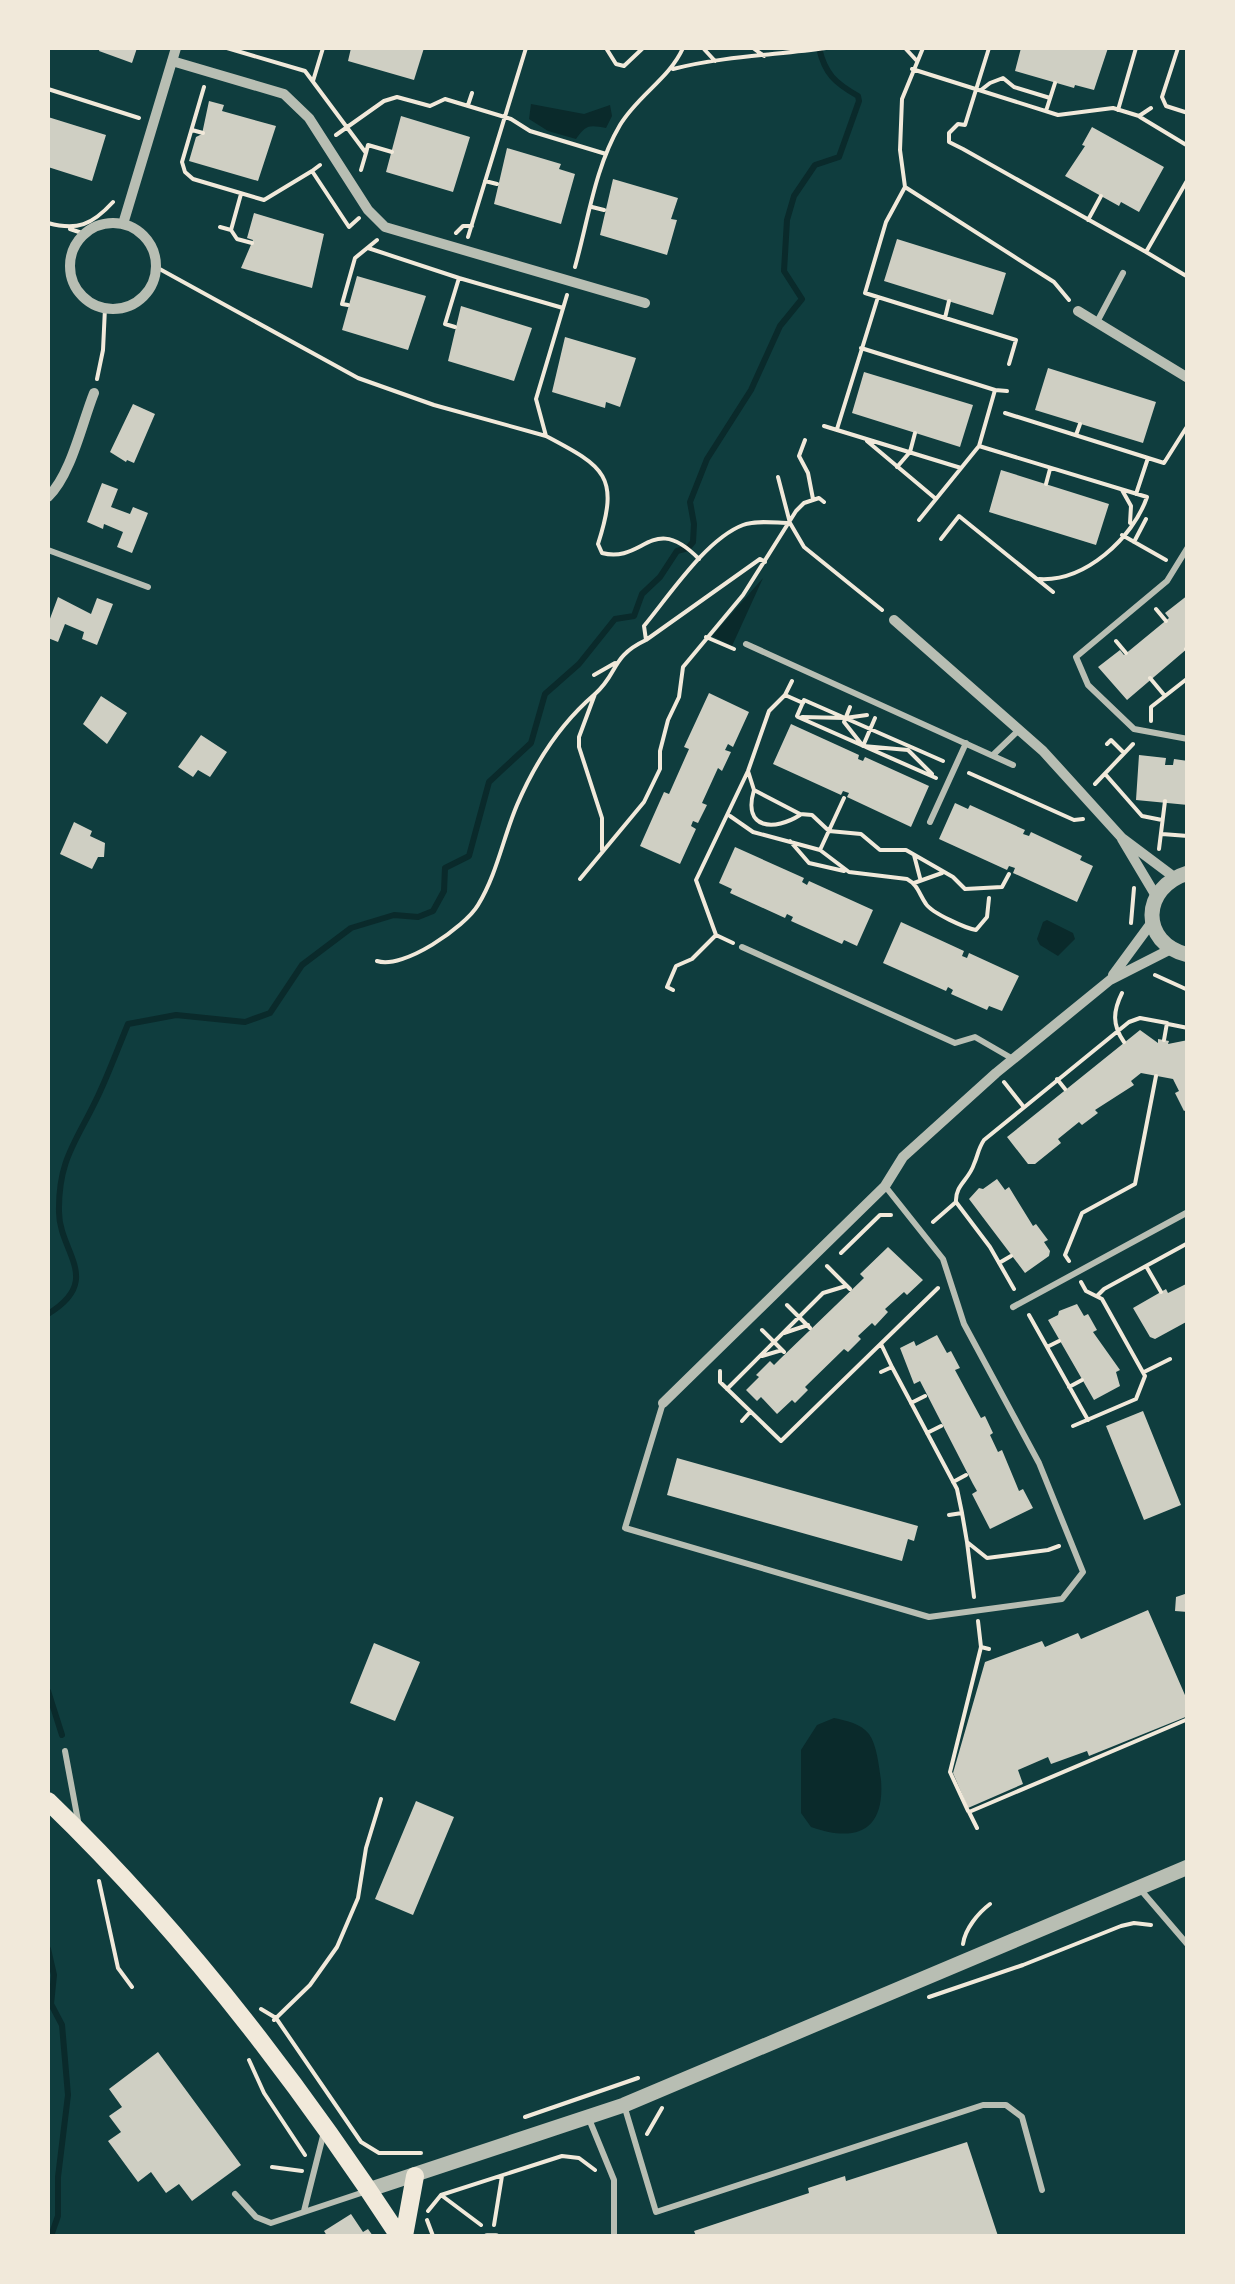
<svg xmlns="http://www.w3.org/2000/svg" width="1235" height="2284" font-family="Rubik,sans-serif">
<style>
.water{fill:#0a2a2b}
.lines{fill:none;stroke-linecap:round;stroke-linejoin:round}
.stream{stroke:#0a2a2b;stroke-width:6}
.building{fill:#cfcfc3}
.path{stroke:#f1e9da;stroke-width:4}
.service{stroke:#b8beb3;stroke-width:6}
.minor{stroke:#b8beb3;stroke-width:10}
.tertiary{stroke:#b8beb3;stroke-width:15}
.secondary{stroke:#f1e9da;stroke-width:18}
</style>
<rect width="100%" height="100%" fill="#0f3d3e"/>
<path class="water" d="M531 104 584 114 610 105 612 116 606 128C590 125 586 124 576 139L548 131 529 119Z
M763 578 732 646 712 636Z
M1047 920 1073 933 1075 939 1058 956 1040 945 1037 939 1043 922Z
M834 1718C847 1721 860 1723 869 1734 877 1745 879 1767 881 1780 885 1831 856 1843 811 1827L801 1813V1750L817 1725Z"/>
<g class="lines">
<path class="stream" d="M48 1314C104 1280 59 1252 59 1212 58 1159 77 1141 98 1096 109 1073 118 1048 128 1024L176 1015 245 1022 270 1013 302 965 351 928 394 915 418 917 433 911 444 891 445 868 469 856 489 782 531 743 545 694 579 664 615 619 634 616 642 594 660 577 677 551 688 548 693 542 694 524 690 502 707 459 751 390 780 326 802 299 784 271 787 220 794 196 815 165 839 157 859 101 858 96C835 83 825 74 819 48
M48 1691 62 1735
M48 1949 54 1975 51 2004 62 2025 68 2095 58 2177V2216L51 2236"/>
</g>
<path class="building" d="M100 48H137L132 63 99 51Z
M351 48H424L414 80 348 61Z
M1021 48H1108L1094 90 1075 85 1074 88 1015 71Z
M209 101 224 105 222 111 276 126 258 181 189 161 196 137 202 134Z
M401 116 470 137 453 192 386 172Z
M48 117 106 135 92 181 48 167Z
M1092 127 1164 167 1139 212 1121 202 1119 206 1065 176 1085 146 1082 145Z
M507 148 561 164 559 169 575 174 561 224 494 204Z
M613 179 678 198 671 219 677 220 667 255 600 235Z
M254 213 324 234 312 288 241 268 253 240 247 238Z
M897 239 1006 273 993 315 884 281Z
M357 276 426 296 408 350 342 330Z
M461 306 532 328 514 381 448 361Z
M565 337 636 358 620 407 606 402 605 408 552 392Z
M1048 368 1156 402 1143 443 1035 410Z
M864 372 973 405 960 447 852 413Z
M133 404 155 414 134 463 127 460 126 462 110 452Z
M1001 470 1109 504 1096 545 989 512Z
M102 483 118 489 111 507 130 514 133 507 148 513 132 553 117 547 123 532 104 524 103 529 87 522Z
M1188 595V648L1127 700 1098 667 1120 650 1124 655 1169 618 1165 613Z
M58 597 91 614 97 598 113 604 97 645 82 639 84 632 65 624 58 642 48 638V624Z
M709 693 749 712 733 747 728 744 725 750 731 752 722 771 718 768 702 803 707 805 698 823 693 821 691 826 696 829 680 864 640 846 664 792 669 794 689 749 684 747Z
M101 696 127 713 107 744 83 724Z
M791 724 859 755 858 759 863 761 865 757 929 786 911 827 847 797 849 793 843 791 841 795 773 764Z
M201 735 227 752 210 777 198 770 193 777 178 767Z
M1139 755 1166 758 1165 765H1173L1174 759 1188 761V805L1136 800Z
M955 803 968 809 970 805 1025 830 1023 834 1029 836 1031 832 1082 856 1080 860 1093 866 1077 902 1013 873 1015 868 1009 866 1007 870 939 839Z
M74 822 92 831 90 836 105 843 104 857H98L92 869 60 854Z
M735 847 804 878 802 882 807 885 809 881 873 910 857 946 844 940 842 944 791 921 793 917 787 914 785 918 730 893 732 889 719 883Z
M901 922 964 951 962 956 967 958 969 953 1019 976 1002 1011 989 1006 987 1010 951 994 953 990 948 987 946 991 883 963Z
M1140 1030 1158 1043V1039L1169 1041 1168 1044 1188 1040V1109L1184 1111 1175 1093 1179 1091 1173 1079 1141 1073 1131 1081 1134 1085 1095 1110 1098 1113 1082 1125 1079 1122 1058 1139 1061 1143 1035 1164H1028L1007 1137Z
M997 1179 1005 1190 1009 1187 1033 1226 1036 1224 1048 1240 1044 1242 1050 1251 1049 1256 1025 1273 969 1199 979 1188 983 1189Z
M888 1247 923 1280 907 1295 904 1292 885 1309 888 1312 875 1326 872 1323 858 1336 861 1339 848 1352 844 1349 805 1387 808 1390 795 1403 792 1400 777 1414 761 1397 757 1401 746 1390 759 1377 756 1375 770 1361 774 1365 780 1359 864 1278 860 1274Z
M1188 1283V1321L1155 1339 1150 1337 1133 1308 1166 1289 1168 1293Z
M1077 1304 1084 1316 1088 1314 1097 1330 1093 1332 1120 1370 1116 1372 1120 1386 1094 1400 1048 1320 1058 1315 1059 1311Z
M937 1335 947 1353 951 1351 960 1368 955 1370 981 1418 985 1416 993 1433 990 1435 998 1452 1002 1450 1019 1491 1023 1489 1033 1508 990 1529 972 1494 977 1491 973 1484 920 1381 914 1384 900 1348 914 1341 916 1346Z
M1143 1411 1181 1505 1144 1520 1106 1426Z
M677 1458 918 1526 914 1541 908 1539 902 1561 667 1495Z
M1188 1593V1612L1175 1611 1176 1597Z
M1148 1610 1188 1702V1716L1089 1756 1087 1751 1051 1764 1048 1757 1018 1770 1023 1784 968 1808 953 1773 985 1662 1042 1641 1045 1647 1078 1633 1081 1639Z
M374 1643 420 1662 395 1721 350 1703Z
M416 1801 454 1817 413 1915 375 1899Z
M158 2052 241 2165 192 2201 179 2184 166 2193 151 2172 138 2182 108 2141 121 2132 109 2116 122 2107 109 2089Z
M967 2142 998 2236H696L694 2231 809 2193 808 2188 845 2176 846 2181Z
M351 2214 363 2232 368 2229 373 2236H327L324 2231Z"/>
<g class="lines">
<path class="path" d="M227 48 305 71 366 153 361 170
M606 48 616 64 624 66 643 48
M703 48 715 61
M753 48 764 56
M905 48 917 61
M923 48 902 99 900 150 905 187 886 222 865 293 1016 340 1009 364
M989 48 965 125 958 124 949 133V142L963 149 1146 252 1188 179
M1178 48 1162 97 1166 106 1188 113
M673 69C724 56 776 55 826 48
M912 69 1058 115 1113 108 1139 116 1151 108
M313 81 323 48
M204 87 182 162 185 172 193 179 264 200 312 171
M48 89 139 118
M981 90 990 83 1003 78 1014 87 1050 98
M468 105 472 93
M1118 110 1136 48
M1046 111 1055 83
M1140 117 1188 146
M192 130 203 133
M336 135 384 101 397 97 430 106 445 99 511 119 530 131 606 154
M366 153 368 145 392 152
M320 165 312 171 349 227 359 218
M485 181 497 184
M905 187 1054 282 1069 300
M241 194 231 230 237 239 252 243
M592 207 604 210
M1088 220 1101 196
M48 223C77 231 92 225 113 202
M220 227 231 230
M70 229 85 234
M456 233 463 226H472
M468 237 526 48
M368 248 459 278 445 324 455 327
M1146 252 1188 277
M156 267 358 378 434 405 546 436
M575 267C588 221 595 167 620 125 638 95 669 79 683 48
M459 278 563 308
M567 295 536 399 546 436C605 467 620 476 598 544L602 553C644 564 652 511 699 559
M348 305 342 304 355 258 377 240
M945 318 949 301
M861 348 995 390 979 446 919 520
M97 379 103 350 105 308
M995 390 1007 391
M1005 413 1164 463 1188 425
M824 426 961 468
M837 429 878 297
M1076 435 1080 424
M805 440 799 456 808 473 813 499
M867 441 936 499
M979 446 1147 497C1133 538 1085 582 1039 579
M897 467 910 452 915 433
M778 477 790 523 804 547 882 610
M1046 484 1050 469
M1122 490 1131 506 1130 523
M1136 494 1148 458
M1122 535 1166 560
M941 539 959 516 1053 592
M1134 542 1146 519
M1156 609 1166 621
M706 637 734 649
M646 640 644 626C669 596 706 539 743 525 756 520 776 523 790 523
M1116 641 1126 653
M1186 649 1188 651
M594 675 615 663
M1150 678 1165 696
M595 694 579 737V747L602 818V850
M785 695 803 703
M850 707 844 722 863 746 908 750 932 774
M797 716 804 700 943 761
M798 717 936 778
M802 717 845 718 867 715
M1151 721V707L1188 678
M1107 744 1111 740 1124 753
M863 746 875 718
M748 771 754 790 800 814 812 815 829 831 861 834 880 850H906L953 877 965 889 1002 887 1009 874
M969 773 1074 820 1083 819
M1106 775 1142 816 1162 820
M1095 784 1133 744
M754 790C742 830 775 831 800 815
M730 816 753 832 820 850 849 872 907 879C918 885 919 894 926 904 932 913 965 928 976 930L987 917 989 898
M1162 834 1188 836
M790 841 809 863 844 871
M1159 849 1165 801
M820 850 844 798
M914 855 920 878
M580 879 644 802 660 769V751L668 720 679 697 683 667 743 595 796 511 804 503 819 498 824 502
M914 883 942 873
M1131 923 1134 888
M733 943 716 935 696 880 748 771 769 711 785 695 792 681
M377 961C403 970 465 927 478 905 497 874 503 838 517 805 535 763 561 723 595 694 619 673 610 657 646 640L760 559 765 562
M1155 975 1188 990
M673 990 667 987 676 966 692 959 716 935
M1122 993C1113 1011 1112 1025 1124 1042
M1168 1024 1188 1028
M1057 1079 1065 1089
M1004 1082 1023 1106
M956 1202C955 1185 969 1180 974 1164 978 1155 978 1149 984 1140L1129 1022 1140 1018 1167 1023 1164 1040
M933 1222 956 1202 990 1247 1014 1289
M841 1253 880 1215H891
M1069 1261 1065 1255 1082 1213 1135 1184 1156 1076
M999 1263 1011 1256
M827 1266 850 1289
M1146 1266 1161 1292
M1097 1296 1104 1289 1188 1243
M787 1305 810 1328
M1029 1315 1088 1420
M762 1330 784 1352
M784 1333 808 1325
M881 1344 892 1367 881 1372
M1047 1347 1059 1341
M762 1356 782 1350
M892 1367 957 1489 962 1513
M720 1371V1382L781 1441 938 1288
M1144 1372 1170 1359
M1069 1387 1082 1380
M727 1389 823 1293 846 1286
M911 1403 925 1396
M742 1421 750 1412
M1073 1426 1136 1399 1145 1376 1102 1299 1086 1291 1081 1282
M927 1433 941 1426
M953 1482 966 1475
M949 1515 962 1513 967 1542 987 1558 1048 1550 1059 1546
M967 1542 974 1597
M978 1621 981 1647
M968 1811 950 1772 981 1647 989 1649
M977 1828 969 1812 1188 1719
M99 1881 118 1968 132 1987
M963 1944C965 1929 978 1913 990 1904
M929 1997 1023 1965 1121 1926 1134 1923 1151 1925
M261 2009 276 2018 361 2142 379 2153H421
M274 2020 310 1985 337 1947 358 1898 366 1848 381 1799
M249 2060 264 2093 305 2155
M525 2117 638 2078
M647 2134 662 2108
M272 2167 302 2171
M441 2195 481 2225
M428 2211 441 2195 562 2156 579 2158 595 2170
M427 2220 433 2236
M494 2225 502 2176"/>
<path class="service" d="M1097 322 1123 273
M1188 547 1167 581 1076 657 1088 685 1134 729 1188 739
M48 550 148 587
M746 644 1013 765
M993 755 1019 730
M930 822 966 743
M742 947 955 1043 975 1037 1013 1059
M1013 1307 1188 1212
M663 1403 625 1528 929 1617 1062 1599 1083 1572 1039 1463 964 1324 943 1259 885 1186
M65 1751 79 1826
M1140 1889 1188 1945
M624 2105 656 2212 983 2105H1006L1022 2117 1042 2190
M589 2119 614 2180V2236
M235 2194 256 2217 271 2223 367 2191
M304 2211 324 2132
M487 2236H496"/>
<path class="minor" d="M172 61 284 94 309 118 368 210 385 227 645 303
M70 266a43 43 0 1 1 86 0a43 43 0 1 1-86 0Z
M123 224 176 48
M1078 311 1188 378
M48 497C71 475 82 423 94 393
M894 620 1043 751 1122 838 1174 877
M1122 839 1156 896
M1113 975 1152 922
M663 1403 885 1186 903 1157 996 1073 1110 980 1171 949"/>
<path class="tertiary" d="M1188 873C1141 887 1139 943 1188 955
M368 2190 624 2105 1188 1867"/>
<path class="secondary" d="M48 1801C182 1930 297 2080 399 2236
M404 2236 415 2176"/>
</g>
<rect width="1235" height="2284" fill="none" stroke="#f1e9da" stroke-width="100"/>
</svg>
